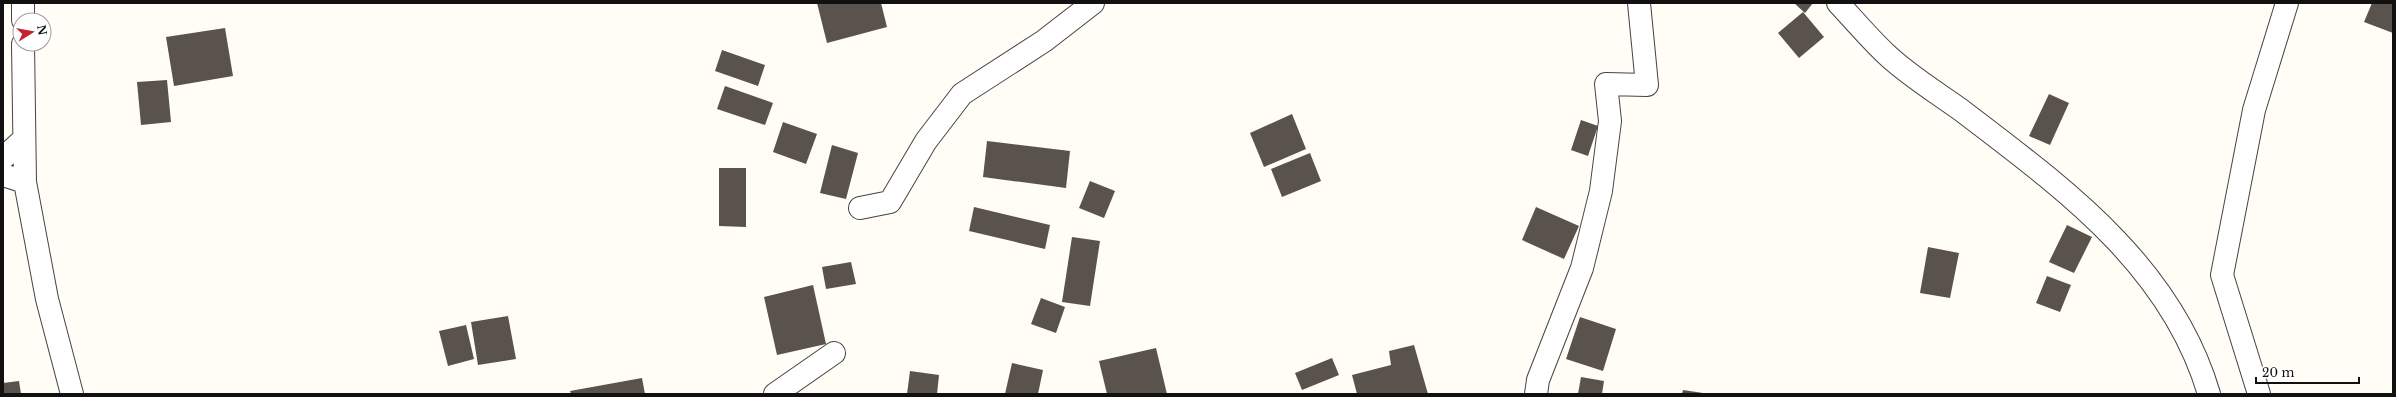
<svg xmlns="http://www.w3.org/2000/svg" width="2396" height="397" font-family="'Libre Baskerville',serif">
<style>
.building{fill:#5a524d}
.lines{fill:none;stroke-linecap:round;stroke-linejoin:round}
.minor-casing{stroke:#444;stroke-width:24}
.minor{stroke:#fff;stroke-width:22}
</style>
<rect width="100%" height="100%" fill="#fffdf5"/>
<path class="building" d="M817 3H881L887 27 827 43Z
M1794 3H1813L1805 13Z
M2372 3H2393V33L2364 22Z
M1803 12 1824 37 1799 58 1778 33Z
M225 28 233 76 174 86 166 37Z
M722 50 765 65 758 86 715 71Z
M167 80 171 122 141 125 137 82Z
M725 86 773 103 765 125 717 109Z
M2049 94 2069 103 2050 145 2029 136Z
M1292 114 1306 149 1264 167 1250 133Z
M1581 120 1598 126 1588 156 1571 150Z
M783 122 817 134 806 164 773 152Z
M987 141 1070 151 1066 188 983 177Z
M832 145 858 153 846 199 820 193Z
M1310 153 1321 181 1282 197 1271 169Z
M719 168H746V227L719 226Z
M1090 181 1115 191 1104 218 1079 208Z
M974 207 1050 225 1045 249 969 231Z
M1536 207 1579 226 1564 259 1522 240Z
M2067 225 2092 237 2074 273 2049 262Z
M1072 237 1100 241 1090 306 1062 302Z
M1928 247 1959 253 1950 298 1920 293Z
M851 262 856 284 826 289 822 267Z
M2047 276 2071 285 2060 312 2036 303Z
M813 285 826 344 777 355 764 297Z
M1041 298 1065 307 1056 333 1031 324Z
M508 316 516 359 478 365 471 322Z
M1580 317 1616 329 1603 371 1566 359Z
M466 325 474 359 448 366 439 331Z
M1414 345 1428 394H1357L1352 375 1391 365 1389 351Z
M1156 348 1167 394H1107L1099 361Z
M1332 358 1339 375 1302 390 1295 373Z
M1012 363 1043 370 1038 394H1005Z
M910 371 939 375 937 394H907Z
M1581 377 1604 381 1602 394H1578Z
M642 378 645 394H571L570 391Z
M19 381 21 394H3V383Z
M1683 390 1703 393V394H1682Z"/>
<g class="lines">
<defs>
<path id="minor" d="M23 3V20
M1838 3C1854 20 1869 38 1886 54 1908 75 1936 92 1961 110 2063 188 2171 265 2209 394
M23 44 25 182 47 299 72 394
M3 158 24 139
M3 175 25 182
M860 208 890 202 926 141 962 94 1044 41 1093 3
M775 394 834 353
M1536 394 1538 380 1582 268 1601 191 1610 121 1606 84 1647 85 1639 3
M2259 394 2222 275 2254 110 2287 3"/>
</defs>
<use href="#minor" class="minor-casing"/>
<use href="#minor" class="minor"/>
</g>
<rect width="2396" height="397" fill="none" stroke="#111111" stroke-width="8"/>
<g transform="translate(32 32) rotate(79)"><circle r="19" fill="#ffffff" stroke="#a0a0a0"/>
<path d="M0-3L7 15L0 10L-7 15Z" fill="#c4262e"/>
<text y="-6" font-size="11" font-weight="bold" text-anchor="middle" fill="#111111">N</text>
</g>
<path d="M2256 377v6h103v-6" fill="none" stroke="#111111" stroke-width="2"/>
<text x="2262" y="377" font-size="12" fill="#111111" stroke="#ffffff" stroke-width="3" paint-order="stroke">20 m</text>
</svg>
